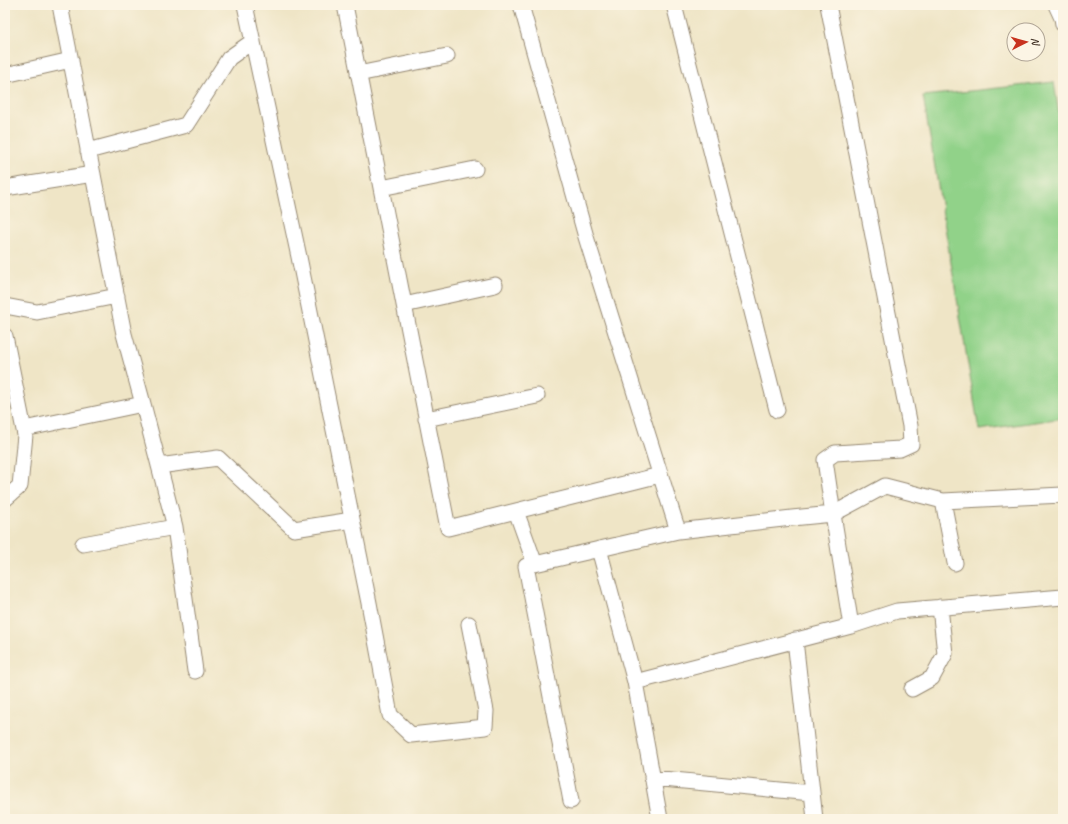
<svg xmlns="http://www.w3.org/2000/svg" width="1068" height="824" font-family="Caveat,sans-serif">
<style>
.green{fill:#91d289;stroke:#667e54}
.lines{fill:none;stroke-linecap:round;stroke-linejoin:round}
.minor-casing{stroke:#958872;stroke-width:17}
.minor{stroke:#fff;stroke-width:15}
</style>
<rect width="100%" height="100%" fill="#fcf5e5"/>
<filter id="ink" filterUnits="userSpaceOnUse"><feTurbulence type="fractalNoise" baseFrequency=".025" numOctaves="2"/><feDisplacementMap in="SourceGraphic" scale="8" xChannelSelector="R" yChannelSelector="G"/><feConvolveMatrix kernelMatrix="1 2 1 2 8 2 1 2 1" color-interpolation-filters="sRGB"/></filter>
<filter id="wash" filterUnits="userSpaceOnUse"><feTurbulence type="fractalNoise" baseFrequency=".012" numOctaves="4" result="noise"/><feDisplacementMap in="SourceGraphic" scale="16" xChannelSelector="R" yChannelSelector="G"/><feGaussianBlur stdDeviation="0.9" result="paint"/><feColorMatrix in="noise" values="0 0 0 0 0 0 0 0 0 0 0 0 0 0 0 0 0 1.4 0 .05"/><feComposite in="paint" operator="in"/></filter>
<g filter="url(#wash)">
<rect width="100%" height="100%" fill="#efe5c6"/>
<path class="green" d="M1054 82 1063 141V418L979 430 923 96Z"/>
</g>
<g filter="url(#ink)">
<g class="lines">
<defs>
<path id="minor" d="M60 5 124 334 143 404 175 527 195 671
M245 5 299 257 369 603 390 715 411 735 485 727 486 711 469 624
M345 5 448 528 660 475
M521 5 586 237 678 531 526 566 571 801
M674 5 777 410
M828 5 910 426 911 444 900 449 835 453 825 460 833 514 851 626
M1056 5 1062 18 1063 24
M358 74 447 56
M5 75 71 60
M88 151 186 125 229 58 253 41
M5 188 93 174
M381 188 475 169
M404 305 495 285
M5 306 37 312 117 296
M5 336 25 435 20 486 5 499
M426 419 537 396
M24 429 143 404
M159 466 218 458 294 529 352 520
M943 501 955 563
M516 511 535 564
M678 531 792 518 833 514 885 486 943 501 1063 495
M83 544 175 527
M599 549 635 682 851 626 897 611 1063 597
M795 640 815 819
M635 682 660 819
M912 689 932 678 945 654 940 607
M652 778 812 793"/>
</defs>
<use href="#minor" class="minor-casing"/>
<use href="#minor" class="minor"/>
</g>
</g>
<rect width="1068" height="824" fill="none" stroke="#fcf5e5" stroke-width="20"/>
<g transform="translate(1026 42) rotate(84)"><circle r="19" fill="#fcf5e5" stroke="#afa495"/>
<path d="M0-3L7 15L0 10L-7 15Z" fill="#c8321e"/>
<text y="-6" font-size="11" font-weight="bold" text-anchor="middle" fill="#3b2a1e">N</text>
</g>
</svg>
